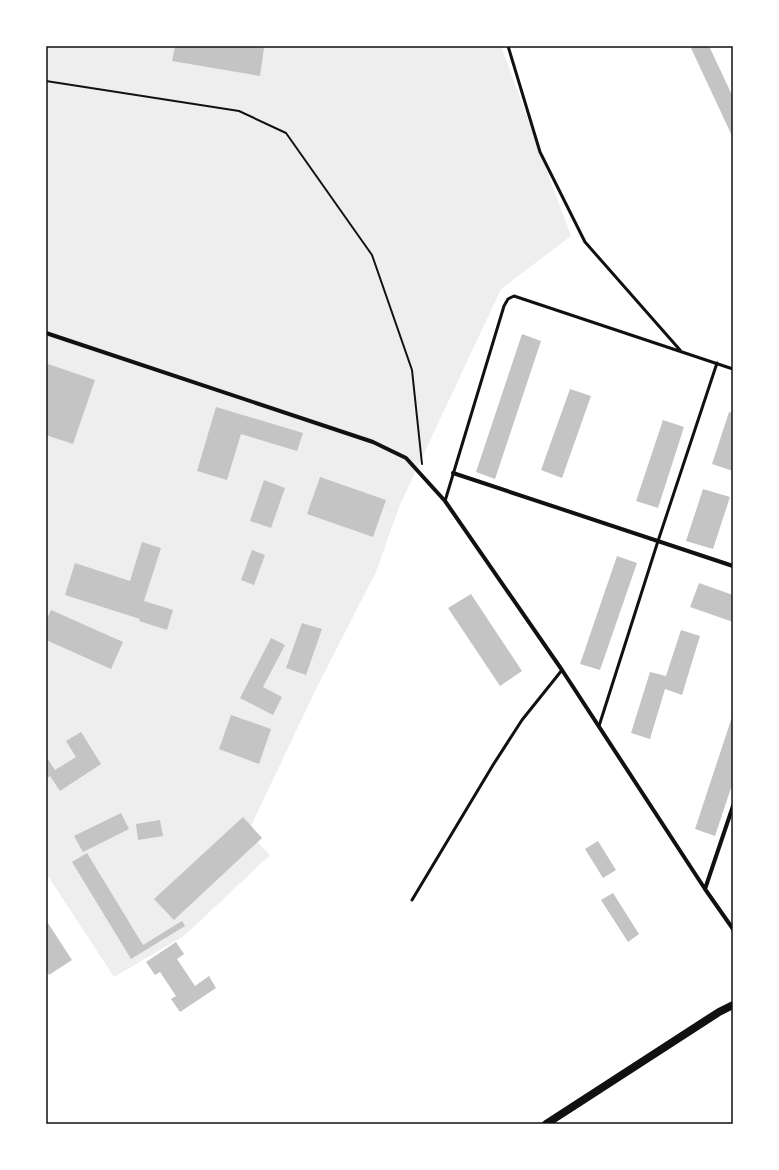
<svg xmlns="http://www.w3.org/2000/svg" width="779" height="1170" font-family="'Work Sans',sans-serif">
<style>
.green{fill:#eee}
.building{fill:#c4c4c4}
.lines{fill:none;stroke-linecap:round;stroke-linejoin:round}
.path{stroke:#111;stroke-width:2}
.service{stroke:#111;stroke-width:3}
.minor{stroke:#111;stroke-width:4}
.secondary{stroke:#111;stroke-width:8}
.neatline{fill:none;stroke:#111;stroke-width:1.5}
</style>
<rect width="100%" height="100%" fill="#fff"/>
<path class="green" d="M46 46H501L571 236 501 289 399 507 376 572 318 685 248 832 270 855 184 936 114 977 46 873Z"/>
<path class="building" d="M175 46H251L264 48 260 76 172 61Z
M690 46H709L733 97V138Z
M522 334 541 341 495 479 476 472Z
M48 364 95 380 73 444 46 435V370Z
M570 389 591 396 562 478 541 470Z
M216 407 303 433 297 451 241 434 227 480 197 471Z
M729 412 733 413V471L712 464Z
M663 420 684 427 658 508 636 501Z
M320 477 386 500 373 537 307 514Z
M264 480 285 488 271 528 250 521Z
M703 489 730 497 713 549 686 541Z
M142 542 161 548 144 601 173 610 167 630 139 621 140 619 65 595 75 563 130 581Z
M252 550 265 555 254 585 241 580Z
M617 556 637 563 600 670 580 664Z
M699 583 733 595V622L690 607Z
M471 594 522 671 500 686 448 608Z
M51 610 123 642 111 669 46 640V621Z
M302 623 322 629 306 675 286 668Z
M681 630 700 636 682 695 665 689 650 739 631 733 650 672 666 676Z
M271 638 285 645 263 687 282 697 273 715 240 698Z
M733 714V782L715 836 695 829Z
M231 715 271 729 259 764 219 749Z
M81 732 101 764 60 791 50 776 46 779V756L55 770 76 757 66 741Z
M121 813 129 829 83 852 74 836Z
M243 817 262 838 174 920 154 899Z
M160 820 163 836 138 840 136 824Z
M598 841 616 870 603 878 585 849Z
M87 853 143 945 182 921 185 926 131 959 72 862Z
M613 893 639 934 628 942 601 900Z
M46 920 72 960 49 975 46 969Z
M176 942 184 954 177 959 195 986 209 976 216 988 180 1012 171 999 176 996 160 972 155 975 146 962Z"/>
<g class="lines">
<path class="path" d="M46 81 239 111 286 133 372 255 412 370 422 464"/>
<path class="service" d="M508 46 540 152 585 242 680 350
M445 501 504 306 508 299 514 296 733 369
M599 726 658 541 717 363
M412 900 493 765 522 720 562 670"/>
<path class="minor" d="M46 333 373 442 406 458 445 501 562 670 705 889 733 929
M453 473 733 566
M705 889 733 806"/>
<path class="secondary" d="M546 1124 719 1012 733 1005"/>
</g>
<rect width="779" height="1170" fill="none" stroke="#ffffff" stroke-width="94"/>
<rect x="47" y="47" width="685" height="1076" class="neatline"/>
</svg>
